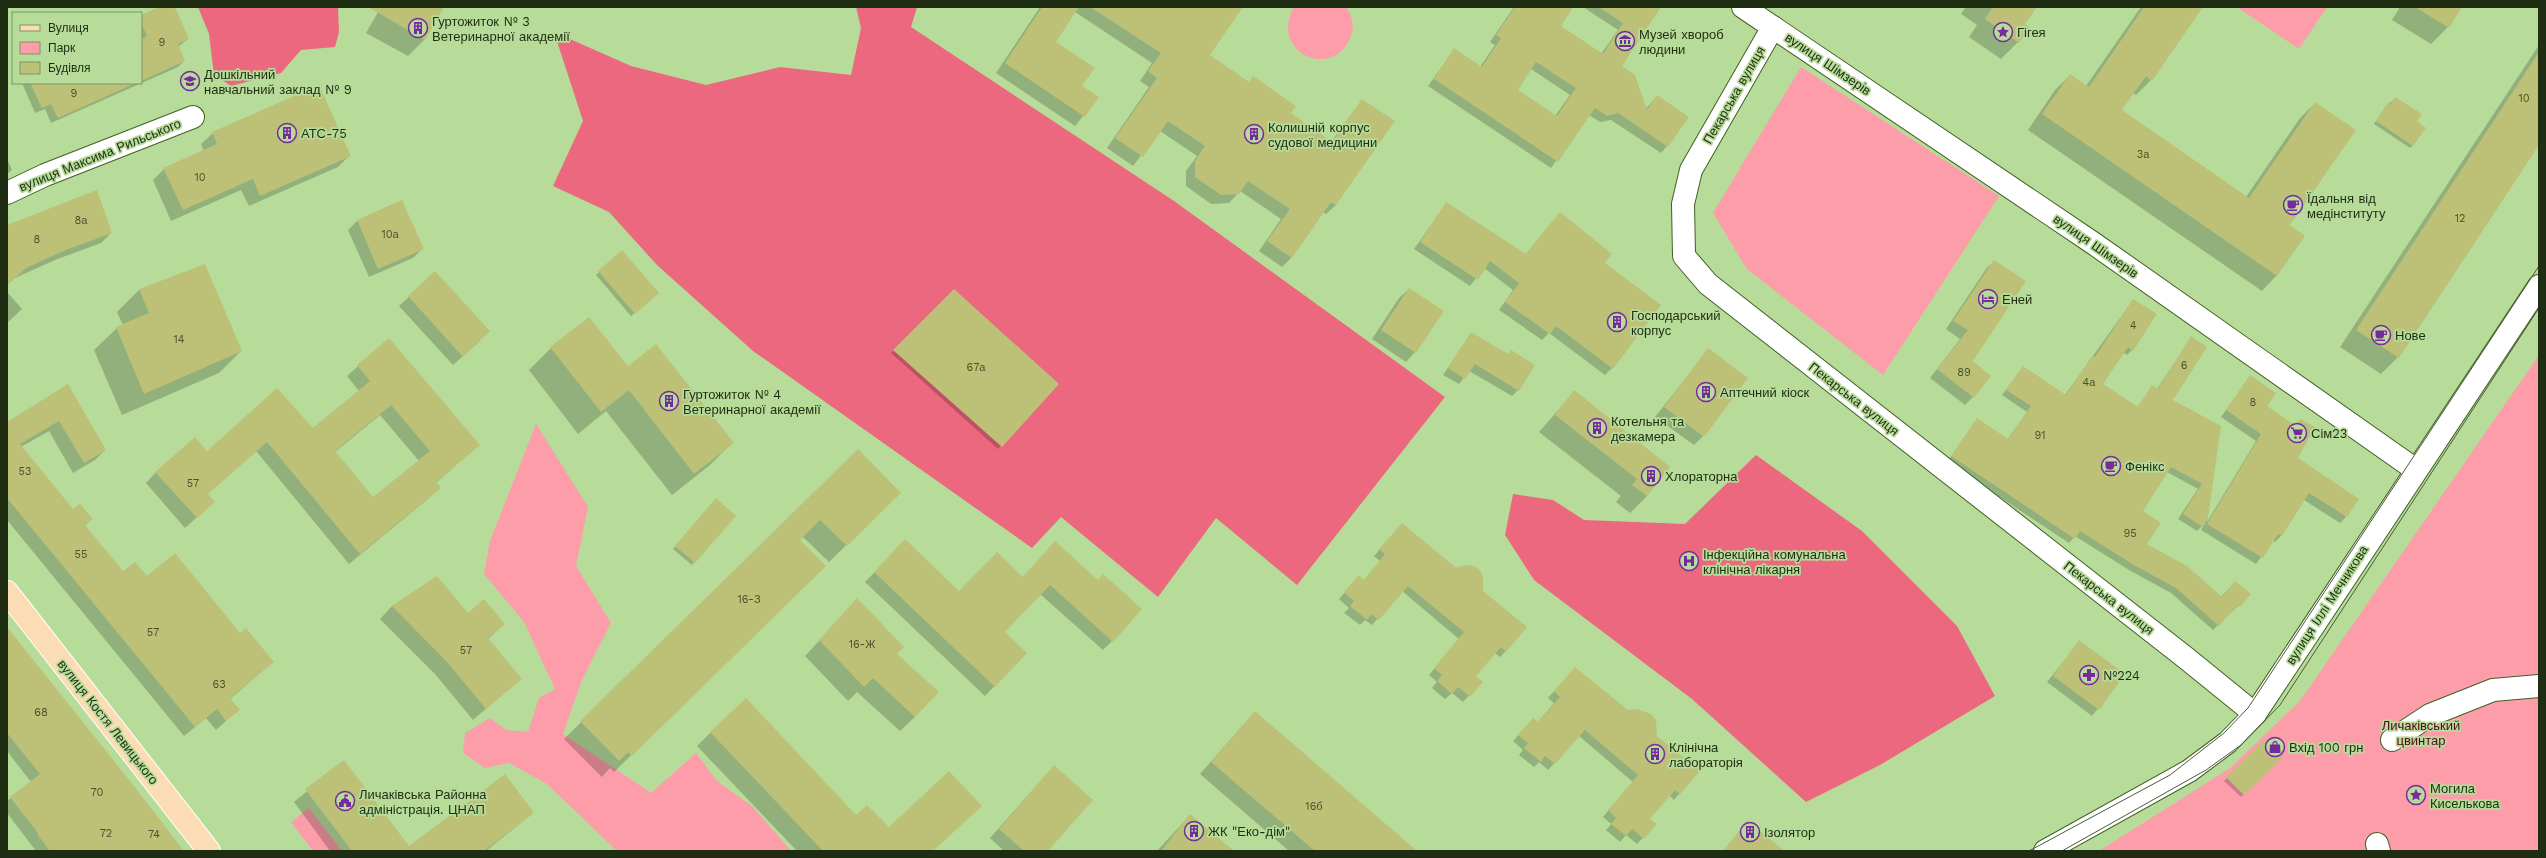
<svg xmlns="http://www.w3.org/2000/svg" width="2546" height="858" font-family="'Work Sans',sans-serif">
<style>
.green{fill:#fc9da9}
.forest{fill:#eb687e}
.shadow{fill:#0003;fill-rule:evenodd}
.building{fill:#bcc177;fill-rule:evenodd}
.lines{fill:none;stroke-linecap:round;stroke-linejoin:round}
.street-casing{stroke:#416023;stroke-width:24}
.secondary-casing{stroke:#416023;stroke-width:24}
.primary-casing{stroke:#fff;stroke-width:24}
.street{stroke:#fff;stroke-width:22}
.secondary{stroke:#fff;stroke-width:22}
.primary{stroke:#fcdcb5;stroke-width:22}
.tram{stroke:#485c37;stroke-width:1}
.labels{text-anchor:middle;dominant-baseline:central;stroke-width:3.5;stroke-linejoin:round;paint-order:stroke}
.number-label{font-size:11px;fill:#46522c}
.poi-label{font-size:13px;fill:#1f2d13;stroke:#b7dc9a;text-anchor:start}
.street-label{font-size:13px;fill:#1f2d13;stroke:#b7dc9a}
.park-label{font-size:13px;fill:#59041e;stroke:#b7dc9a}
</style>
<rect width="100%" height="100%" fill="#b7dc9a"/>
<path class="green" d="M1294 7H1346C1352 15 1355 27 1351 36 1333 83 1268 51 1294 7Z
M2237 7H2327L2299 49Z
M1801 67 1999 196 1883 375 1747 269 1713 213Z
M2539 355V851H2099L2230 768 2300 701Z
M536 424 588 507 576 566 611 623 582 680 563 734 651 793 696 753 717 781 753 807 791 851H617L547 784 509 763 485 768 463 753 465 733 490 718 506 730 528 732 539 698 555 689 524 622 484 574 490 541Z
M309 808 342 851H313L291 822Z"/>
<path class="forest" d="M198 7H338L339 32 335 47 301 50 281 73 231 86 214 75 209 34Z
M856 7H917L911 27 1174 201 1445 397 1297 585 1216 518 1158 597 1061 517 1032 548 753 351 657 265 609 212 553 186 583 121 554 32 631 66 706 85 780 67 851 75 861 28Z
M1756 455 1862 531 1957 626 1995 696 1880 765 1806 802 1692 699 1534 580 1505 535 1513 494 1553 500 1584 520 1685 524Z"/>
<path class="shadow" d="M162 7H173L188 39 178 47 184 61 178 67 51 123 45 109 35 113 22 83H141V16Z
M381 7H443L425 39 408 56 366 33Z
M1040 7H1241L1208 55 1331 142 1362 100 1336 205 1326 214 1323 212 1291 258 1282 267 1259 251 1281 219 1240 191 1229 203 1211 204 1186 186V171L1197 156 1160 131 1133 166 1107 148 1149 87 1140 81 1152 63 1075 12 1055 42 1081 86 1098 98 1075 126 996 73Z
M1514 7H1572L1559 26 1601 54 1618 30 1583 7H1660L1620 66 1645 110 1657 96 1667 146 1661 153 1611 120 1600 122 1589 115 1551 168 1428 86 1454 50 1480 67 1495 45 1490 42ZM1531 69 1570 95 1555 116 1516 90Z
M1966 7H2036L2024 25 2018 42 2001 59 1969 37 1977 25 1961 14Z
M2141 7H2202L2151 80 2136 95 2133 93 2121 110 2246 197 2300 118 2315 103 2277 275 2262 291 2028 130 2055 90 2070 75 2086 86Z
M2400 7H2461L2448 27 2431 44 2392 20Z
M2539 45V143L2398 357 2381 374 2340 347Z
M2396 98 2415 122 2413 145 2410 148 2374 124 2386 106Z
M213 133 349 156 338 167 249 206 241 190 171 221 153 180 164 169 204 151 201 144Z
M7 159 12 170 7 174Z
M1446 204 1525 255 1554 220 1603 264 1612 368 1605 375 1549 333 1542 340 1499 310 1513 290 1484 268 1470 286 1414 249Z
M357 221 422 249 413 258 369 277 348 230Z
M7 226 111 233 101 243 55 260 15 278 7 285Z
M622 252 655 296 631 316 596 275Z
M1994 261 1971 361 1973 397 1965 405 1930 378 1960 339 1946 329 1986 269Z
M205 265 241 351 219 373 122 415 94 350 117 328 123 325 117 312 139 290Z
M435 273 480 341 453 365 399 306Z
M1409 289 1415 352 1406 362 1372 339 1399 298Z
M954 291 1057 384 998 449 891 353Z
M7 292 22 309 7 323Z
M2133 300 2132 350 2127 355 2123 352 2102 384 2137 408 2153 386 2157 389 2191 338 2171 400 2220 427 2207 522 2256 441 2221 417 2250 377 2266 406 2294 426 2301 420 2296 458 2346 517 2340 523 2304 500 2281 536 2275 542 2273 541 2256 564 2201 530 2205 523 2197 531 2178 519 2198 489 2167 472 2141 511 2146 544 2221 597 2235 582 2250 594 2213 630 2171 593 2129 570 2075 536 2069 543 1947 462 1977 420 2007 440 2027 412 2002 395 2023 367 2065 395Z
M589 318 627 367 732 443 710 465 672 495 606 411 578 434 529 370 551 348Z
M1471 333 1518 390 1512 396 1469 371 1459 384 1443 375Z
M389 339 478 445 436 483 440 487 429 498 349 564 256 451 207 494 214 502 185 528 146 483 156 472 207 453 312 429 359 391 347 376ZM380 415 419 461 373 498 335 452Z
M1708 350 1703 436 1694 445 1655 417Z
M67 385 105 450 95 460 73 473 49 431 21 447 73 511 91 519 85 526 123 573 147 578 240 634 273 662 230 699 239 709 216 730 206 718 184 736 7 520V423Z
M1575 391 1668 467 1647 496 1630 513 1616 502 1621 496 1539 432Z
M858 451 899 493 829 562 803 537 799 540 807 583 614 772 610 768 602 777 564 739Z
M713 502 694 562 692 565 673 549Z
M1396 531 1482 592 1506 651 1500 657 1495 653 1475 677 1481 682 1463 702 1452 693 1445 699 1432 688 1437 682 1429 675 1459 639 1402 591 1372 625 1365 620 1360 625 1344 613 1349 608 1339 599 1353 583 1363 581 1380 561 1374 556Z
M905 541 959 593 1022 578 1055 542 1112 641 1103 650 1040 594 1004 632 1026 653 985 696 865 582Z
M437 577 468 615 504 624 488 639 520 679 473 720 435 674 380 619 392 606Z
M857 600 896 654 915 717 900 731 857 692 848 701 805 656Z
M7 629 182 851H36L7 813V801L31 782 7 751Z
M2079 642 2124 675 2092 716 2047 682Z
M1569 675 1656 736 1698 771 1674 800 1669 795 1649 819 1643 838 1637 844 1626 835 1620 842 1606 830 1611 824 1603 817 1633 782 1579 736 1548 770 1539 762 1534 767 1519 755 1523 750 1513 741 1533 719 1537 723 1554 703 1548 698Z
M1243 725 1415 851H1289L1200 774Z
M711 732 856 816 889 828 933 851H797L697 746Z
M2265 740 2282 757 2241 797 2224 781Z
M344 761 409 847 533 813 486 851H330L294 802Z
M1045 776 1047 851H1004L990 838Z
M1190 815 1227 851H1157Z"/>
<path class="building" d="M159 7H175L189 39 178 44 185 61 141 81V39L147 36 141 23V15Z
M368 7H444L425 40Z
M1042 7H1079L1056 42 1095 68 1082 86 1099 97 1085 117 1005 63Z
M1090 7H1243L1210 55 1249 82 1253 76 1296 106 1291 113 1332 142 1362 99 1395 121 1336 205 1331 202 1292 258 1267 241 1290 209 1248 181 1239 194 1221 195 1195 177V161L1205 146 1168 121 1143 157 1115 138 1157 78 1148 71 1161 53Z
M1515 7H1573L1561 26 1603 54 1623 23 1599 7H1661L1622 66 1635 75 1647 110 1657 95 1689 117 1668 147 1618 113 1607 116 1595 108 1558 162 1434 79 1454 48 1482 67 1501 38 1496 35ZM1536 62 1576 88 1557 116 1518 90Z
M1993 7H2037L2025 24 2030 27 2019 43 1985 19Z
M2144 7H2203L2152 81 2146 76 2122 110 2249 198 2315 102 2356 130 2290 225 2305 236 2277 276 2042 114 2070 74 2089 87Z
M2415 7H2462L2449 28Z
M2539 52V145L2399 358 2356 330Z
M30 83H136L58 118 51 104 42 108Z
M319 85 351 156 260 196 253 179 183 210 163 168 217 144 212 132Z
M2395 97 2422 114 2417 121 2426 128 2413 146 2376 121 2388 102 2391 104Z
M97 190 112 233 66 250 26 268 7 285V225Z
M402 200 424 249 378 269 357 220Z
M1446 202 1526 254 1560 212 1612 254 1605 263 1661 305 1613 369 1556 326 1550 334 1505 302 1519 283 1490 261 1478 280 1420 242Z
M622 250 659 293 635 314 598 271Z
M1994 260 2026 281 1973 361 1991 376 1974 398 1937 369 1968 330 1953 321Z
M205 264 242 351 144 394 116 327 149 313 139 289Z
M435 271 490 331 463 357 408 296Z
M1409 288 1444 311 1416 353 1381 330Z
M954 289 1059 384 1002 447 893 350Z
M2133 299 2157 314 2133 351 2128 347 2103 384 2138 407 2152 385 2158 389 2191 336 2207 347 2173 400 2221 426 2208 518 2203 527 2183 514 2202 484 2171 467 2143 511 2161 523 2147 544 2187 566 2222 597 2235 581 2251 594 2240 607 2237 605 2219 626 2176 588 2134 565 2080 531 2075 539 1951 456 1977 418 2008 439 2031 406 2006 390 2023 366 2066 395 2092 356 2095 357Z
M589 317 628 366 656 344 734 443 694 474 629 390 601 412 550 347Z
M1471 332 1508 354 1511 350 1535 365 1519 391 1475 364 1465 379 1448 368Z
M389 338 480 445 436 482 441 488 360 554 267 442 208 494 215 502 197 518 155 472 195 437 207 451 277 388 313 428 370 381 357 365ZM391 405 430 451 373 497 335 451Z
M1708 348 1748 378 1704 437 1664 407Z
M2250 375 2276 393 2267 406 2296 426 2300 419 2315 427 2298 458 2359 499 2347 517 2309 493 2282 536 2278 534 2263 558 2207 524 2261 434 2226 410Z
M68 384 106 450 84 463 59 421 20 444 73 509 80 504 93 519 85 525 123 571 135 562 147 576 175 553 240 633 246 628 274 662 230 698 240 710 226 721 217 709 195 727 7 498V422Z
M1574 390 1670 467 1647 496 1632 485 1637 479 1555 415Z
M858 449 901 493 847 546 820 520 800 540 826 566 632 756 628 752 619 761 580 721Z
M716 498 736 516 695 563 675 546Z
M1402 523 1455 567 1471 565 1479 569 1483 576V591L1527 627 1506 652 1501 647 1476 676 1483 682 1470 697 1458 687 1452 694 1437 681 1442 675 1434 668 1464 632 1408 586 1379 620 1371 614 1367 620 1350 606 1354 601 1344 592 1359 575 1364 580 1385 554 1379 549Z
M905 539 959 591 997 552 1023 577 1055 541 1098 580 1103 574 1142 609 1113 642 1050 585 1005 632 1027 653 995 687 874 572Z
M437 576 468 613 484 599 505 624 488 638 522 679 486 709 447 662 392 606Z
M857 598 904 647 897 654 939 692 915 717 873 678 864 687 819 640Z
M7 627 134 786 184 851H50L37 834 38 833 10 797 40 774 7 733Z
M2079 640 2125 674 2099 710 2053 676Z
M1575 667 1628 710 1637 709 1651 714 1656 720 1657 736 1700 771 1680 794 1675 790 1650 819 1657 824 1644 839 1632 829 1626 836 1611 824 1616 818 1608 810 1638 775 1585 730 1555 764 1545 756 1541 762 1524 748 1528 743 1518 735 1533 718 1538 722 1560 697 1554 691Z
M746 698 856 815 867 805 889 827 949 771 982 806 933 851H823L710 732Z
M1255 711 1417 851H1315L1211 762Z
M2265 739 2283 757 2244 795 2226 777Z
M344 760 409 846 505 774 534 813 484 851H352L305 789Z
M1054 765 1093 800 1048 851H1024L999 829Z
M1190 814 1234 851H1161Z
M1747 821 1785 851H1723Z"/>
<g class="lines">
<defs>
<path id="street" d="M1773 27 1691 170 1683 204 1684 256 1708 284 2186 658 2255 714
M7 193 45 175 193 117
M2392 740 2430 715 2493 690 2539 686
M2377 844 2379 851"/>
<path id="secondary" d="M1743 7 2093 243 2416 470
M2045 851 2189 771 2228 742 2255 714 2539 286"/>
<path id="primary" d="M7 592 209 851"/>
</defs>
<use href="#street" class="street-casing"/>
<use href="#secondary" class="secondary-casing"/>
<use href="#primary" class="primary-casing"/>
<use href="#street" class="street"/>
<use href="#secondary" class="secondary"/>
<use href="#primary" class="primary"/>
<path class="tram" d="M2029 851 2170 775 2224 733 2248 708 2539 266
M2062 851 2206 770 2241 745 2280 705 2539 308"/>
</g>
<defs>
<symbol id="building-ring" viewBox="-11 -11 22 22"><circle r="9.5" fill="#b7dc9a" stroke="#762a9c" stroke-width="1.5"/><path d="M-4-6H4V6H1V3H-1V6H-4ZM-2.5-4.3h1.7v1.8h-1.7ZM.8-4.3h1.7v1.8H.8ZM-2.5-1h1.7V.8h-1.7ZM.8-1h1.7V.8H.8Z" fill="#762a9c"/></symbol>
<symbol id="sight-ring" viewBox="-11 -11 22 22"><circle r="9.5" fill="#b7dc9a" stroke="#762a9c" stroke-width="1.5"/><path d="M0-6L1.8-2.2L6-1.7L2.9 1.2L3.7 5.4L0 3.3L-3.7 5.4L-2.9 1.2L-6-1.7L-1.8-2.2Z" fill="#762a9c"/></symbol>
<symbol id="museum-ring" viewBox="-11 -11 22 22"><circle r="9.5" fill="#b7dc9a" stroke="#762a9c" stroke-width="1.5"/><path d="M0-6L6-3V-2H-6V-3ZM-5-1h2V3h-2ZM-1-1h2V3h-2ZM3-1h2V3H3ZM-6 4H6V6H-6Z" fill="#762a9c"/></symbol>
<symbol id="school-ring" viewBox="-11 -11 22 22"><circle r="9.5" fill="#b7dc9a" stroke="#762a9c" stroke-width="1.5"/><path d="M0-5L7-2L0 1L-7-2ZM-4 1L0 2.5L4 1V4Q0 6-4 4Z" fill="#762a9c"/></symbol>
<symbol id="cafe-ring" viewBox="-11 -11 22 22"><circle r="9.5" fill="#b7dc9a" stroke="#762a9c" stroke-width="1.5"/><path d="M-5.5-4.5H6V0H3Q3 3.5 0 3.5H-2.5Q-5.5 3.5-5.5 0ZM3-3.2v2h1.7v-2ZM-6 4.5H4V6H-6Z" fill="#762a9c"/></symbol>
<symbol id="hotel-ring" viewBox="-11 -11 22 22"><circle r="9.5" fill="#b7dc9a" stroke="#762a9c" stroke-width="1.5"/><path d="M-6-4.5h1.5V1H6V5H4.5V3h-9V5H-6ZM-4 0a1.8 1.8 0 1 1 3.6 0ZM.5 0V-2.5h3Q6-2.5 6 0Z" fill="#762a9c"/></symbol>
<symbol id="supermarket-ring" viewBox="-11 -11 22 22"><circle r="9.5" fill="#b7dc9a" stroke="#762a9c" stroke-width="1.5"/><path d="M-6-5.5h2.5l.6 2H6L4.5 2H-2.5L-4.4-4H-6ZM-1.5 3.2a1.3 1.3 0 1 0 .1 0ZM3 3.2a1.3 1.3 0 1 0 .1 0Z" fill="#762a9c"/></symbol>
<symbol id="hospital-ring" viewBox="-11 -11 22 22"><circle r="9.5" fill="#b7dc9a" stroke="#762a9c" stroke-width="1.5"/><path d="M-5-5h3v3.5h4V-5h3V5h-3V1.5h-4V5h-3Z" fill="#762a9c"/></symbol>
<symbol id="pharmacy-ring" viewBox="-11 -11 22 22"><circle r="9.5" fill="#b7dc9a" stroke="#762a9c" stroke-width="1.5"/><path d="M-2-6h4v4h4v4h-4v4h-4v-4h-4v-4h4Z" fill="#762a9c"/></symbol>
<symbol id="shop-ring" viewBox="-11 -11 22 22"><circle r="9.5" fill="#b7dc9a" stroke="#762a9c" stroke-width="1.5"/><path d="M-5-2.5h2.3a2.7 3.5 0 0 1 5.4 0H5L5.5 6h-11ZM-1.5-2.5h3a1.5 2.3 0 0 0-3 0Z" fill="#762a9c"/></symbol>
<symbol id="civic-ring" viewBox="-11 -11 22 22"><circle r="9.5" fill="#b7dc9a" stroke="#762a9c" stroke-width="1.5"/><path d="M-.6-6.5H3V-4.5H.6V-3L4-1V1h2V6H-6V1h2V-1L-.6-3ZM-1.2 2.5V6h2.4V2.5Z" fill="#762a9c"/></symbol>
</defs>
<g fill-rule="evenodd">
<use href="#building-ring" x="407" y="17" width="22" height="22"/>
<use href="#sight-ring" x="1992" y="21" width="22" height="22"/>
<use href="#museum-ring" x="1614" y="30" width="22" height="22"/>
<use href="#school-ring" x="179" y="70" width="22" height="22"/>
<use href="#building-ring" x="276" y="122" width="22" height="22"/>
<use href="#building-ring" x="1243" y="123" width="22" height="22"/>
<use href="#cafe-ring" x="2282" y="194" width="22" height="22"/>
<use href="#hotel-ring" x="1977" y="288" width="22" height="22"/>
<use href="#building-ring" x="1606" y="311" width="22" height="22"/>
<use href="#cafe-ring" x="2370" y="324" width="22" height="22"/>
<use href="#building-ring" x="1695" y="381" width="22" height="22"/>
<use href="#building-ring" x="658" y="390" width="22" height="22"/>
<use href="#building-ring" x="1586" y="417" width="22" height="22"/>
<use href="#supermarket-ring" x="2286" y="422" width="22" height="22"/>
<use href="#cafe-ring" x="2100" y="455" width="22" height="22"/>
<use href="#building-ring" x="1640" y="465" width="22" height="22"/>
<use href="#hospital-ring" x="1678" y="550" width="22" height="22"/>
<use href="#pharmacy-ring" x="2078" y="664" width="22" height="22"/>
<use href="#shop-ring" x="2264" y="736" width="22" height="22"/>
<use href="#building-ring" x="1644" y="743" width="22" height="22"/>
<use href="#sight-ring" x="2405" y="784" width="22" height="22"/>
<use href="#civic-ring" x="334" y="790" width="22" height="22"/>
<use href="#building-ring" x="1183" y="820" width="22" height="22"/>
<use href="#building-ring" x="1739" y="821" width="22" height="22"/>
</g>
<g class="labels">
<g class="number-label">
<text x="162" y="42">9</text>
<text x="74" y="93">9</text>
<text x="2524" y="98">10</text>
<text x="2143" y="154">3а</text>
<text x="200" y="177">10</text>
<text x="2460" y="218">12</text>
<text x="81" y="220">8а</text>
<text x="390" y="234">10а</text>
<text x="37" y="239">8</text>
<text x="2133" y="325">4</text>
<text x="179" y="339">14</text>
<text x="2184" y="365">6</text>
<text x="976" y="367">67а</text>
<text x="1964" y="372">89</text>
<text x="2089" y="382">4а</text>
<text x="2253" y="402">8</text>
<text x="2040" y="435">91</text>
<text x="25" y="471">53</text>
<text x="193" y="483">57</text>
<text x="2130" y="533">95</text>
<text x="81" y="554">55</text>
<text x="749" y="599">16-З</text>
<text x="153" y="632">57</text>
<text x="862" y="644">16-Ж</text>
<text x="466" y="650">57</text>
<text x="219" y="684">63</text>
<text x="41" y="712">68</text>
<text x="97" y="792">70</text>
<text x="1314" y="806">16б</text>
<text x="106" y="833">72</text>
<text x="154" y="834">74</text>
</g>
<g class="poi-label">
<text x="432" y="21">Гуртожиток № 3<tspan x="432" dy="15">Ветеринарної академії</tspan></text>
<text x="2017" y="32">Гігея</text>
<text x="1639" y="34">Музей хвороб<tspan x="1639" dy="15">людини</tspan></text>
<text x="204" y="74">Дошкільний<tspan x="204" dy="15">навчальний заклад № 9</tspan></text>
<text x="1268" y="127">Колишній корпус<tspan x="1268" dy="15">судової медицини</tspan></text>
<text x="301" y="133">АТС-75</text>
<text x="2307" y="198">Їдальня від<tspan x="2307" dy="15">медінституту</tspan></text>
<text x="2002" y="299">Еней</text>
<text x="1631" y="315">Господарський<tspan x="1631" dy="15">корпус</tspan></text>
<text x="2395" y="335">Нове</text>
<text x="1720" y="392">Аптечний кіоск</text>
<text x="683" y="394">Гуртожиток № 4<tspan x="683" dy="15">Ветеринарної академії</tspan></text>
<text x="1611" y="421">Котельня та<tspan x="1611" dy="15">дезкамера</tspan></text>
<text x="2311" y="433">Сім23</text>
<text x="2125" y="466">Фенікс</text>
<text x="1665" y="476">Хлораторна</text>
<text x="1703" y="554">Інфекційна комунальна<tspan x="1703" dy="15">клінічна лікарня</tspan></text>
<text x="2103" y="675">№224</text>
<text x="1669" y="747">Клінічна<tspan x="1669" dy="15">лабораторія</tspan></text>
<text x="2289" y="747">Вхід 100 грн</text>
<text x="2430" y="788">Могила<tspan x="2430" dy="15">Киселькова</tspan></text>
<text x="359" y="794">Личаківська Районна<tspan x="359" dy="15">адміністрація. ЦНАП</tspan></text>
<text x="1208" y="831">ЖК "Еко-дім"</text>
<text x="1764" y="832">Ізолятор</text>
</g>
<g class="street-label">
<text transform="translate(1828 64) rotate(34)">вулиця Шімзерів</text>
<text transform="translate(1734 95) rotate(-60)">Пекарська вулиця</text>
<text transform="translate(100 155) rotate(-22)">вулиця Максима Рильського</text>
<text transform="translate(2096 246) rotate(35)">вулиця Шімзерів</text>
<text transform="translate(1854 399) rotate(38)">Пекарська вулиця</text>
<text transform="translate(2109 598) rotate(38)">Пекарська вулиця</text>
<text transform="translate(2327 605) rotate(-57)">вулиця Іллі Мечникова</text>
<text transform="translate(108 722) rotate(52)">вулиця Костя Левицького</text>
</g>
<g class="park-label">
<text x="2421" y="725">Личаківський<tspan x="2421" dy="15">цвинтар</tspan></text>
</g>
</g>
<rect width="2546" height="858" fill="none" stroke="#1f2d13" stroke-width="16"/>
<rect x="12" y="12" width="130" height="72" fill="#b7dc9a" stroke="#7a9664"/>
<rect x="20" y="25" width="20" height="6" fill="#fcdcb5" stroke="#7a9664"/>
<text x="48" y="32" font-size="12" fill="#1f2d13">Вулиця</text>
<rect x="20" y="42" width="20" height="12" fill="#fc9da9" stroke="#7a9664"/>
<text x="48" y="52" font-size="12" fill="#1f2d13">Парк</text>
<rect x="20" y="62" width="20" height="12" fill="#bcc177" stroke="#7a9664"/>
<text x="48" y="72" font-size="12" fill="#1f2d13">Будівля</text>
</svg>
